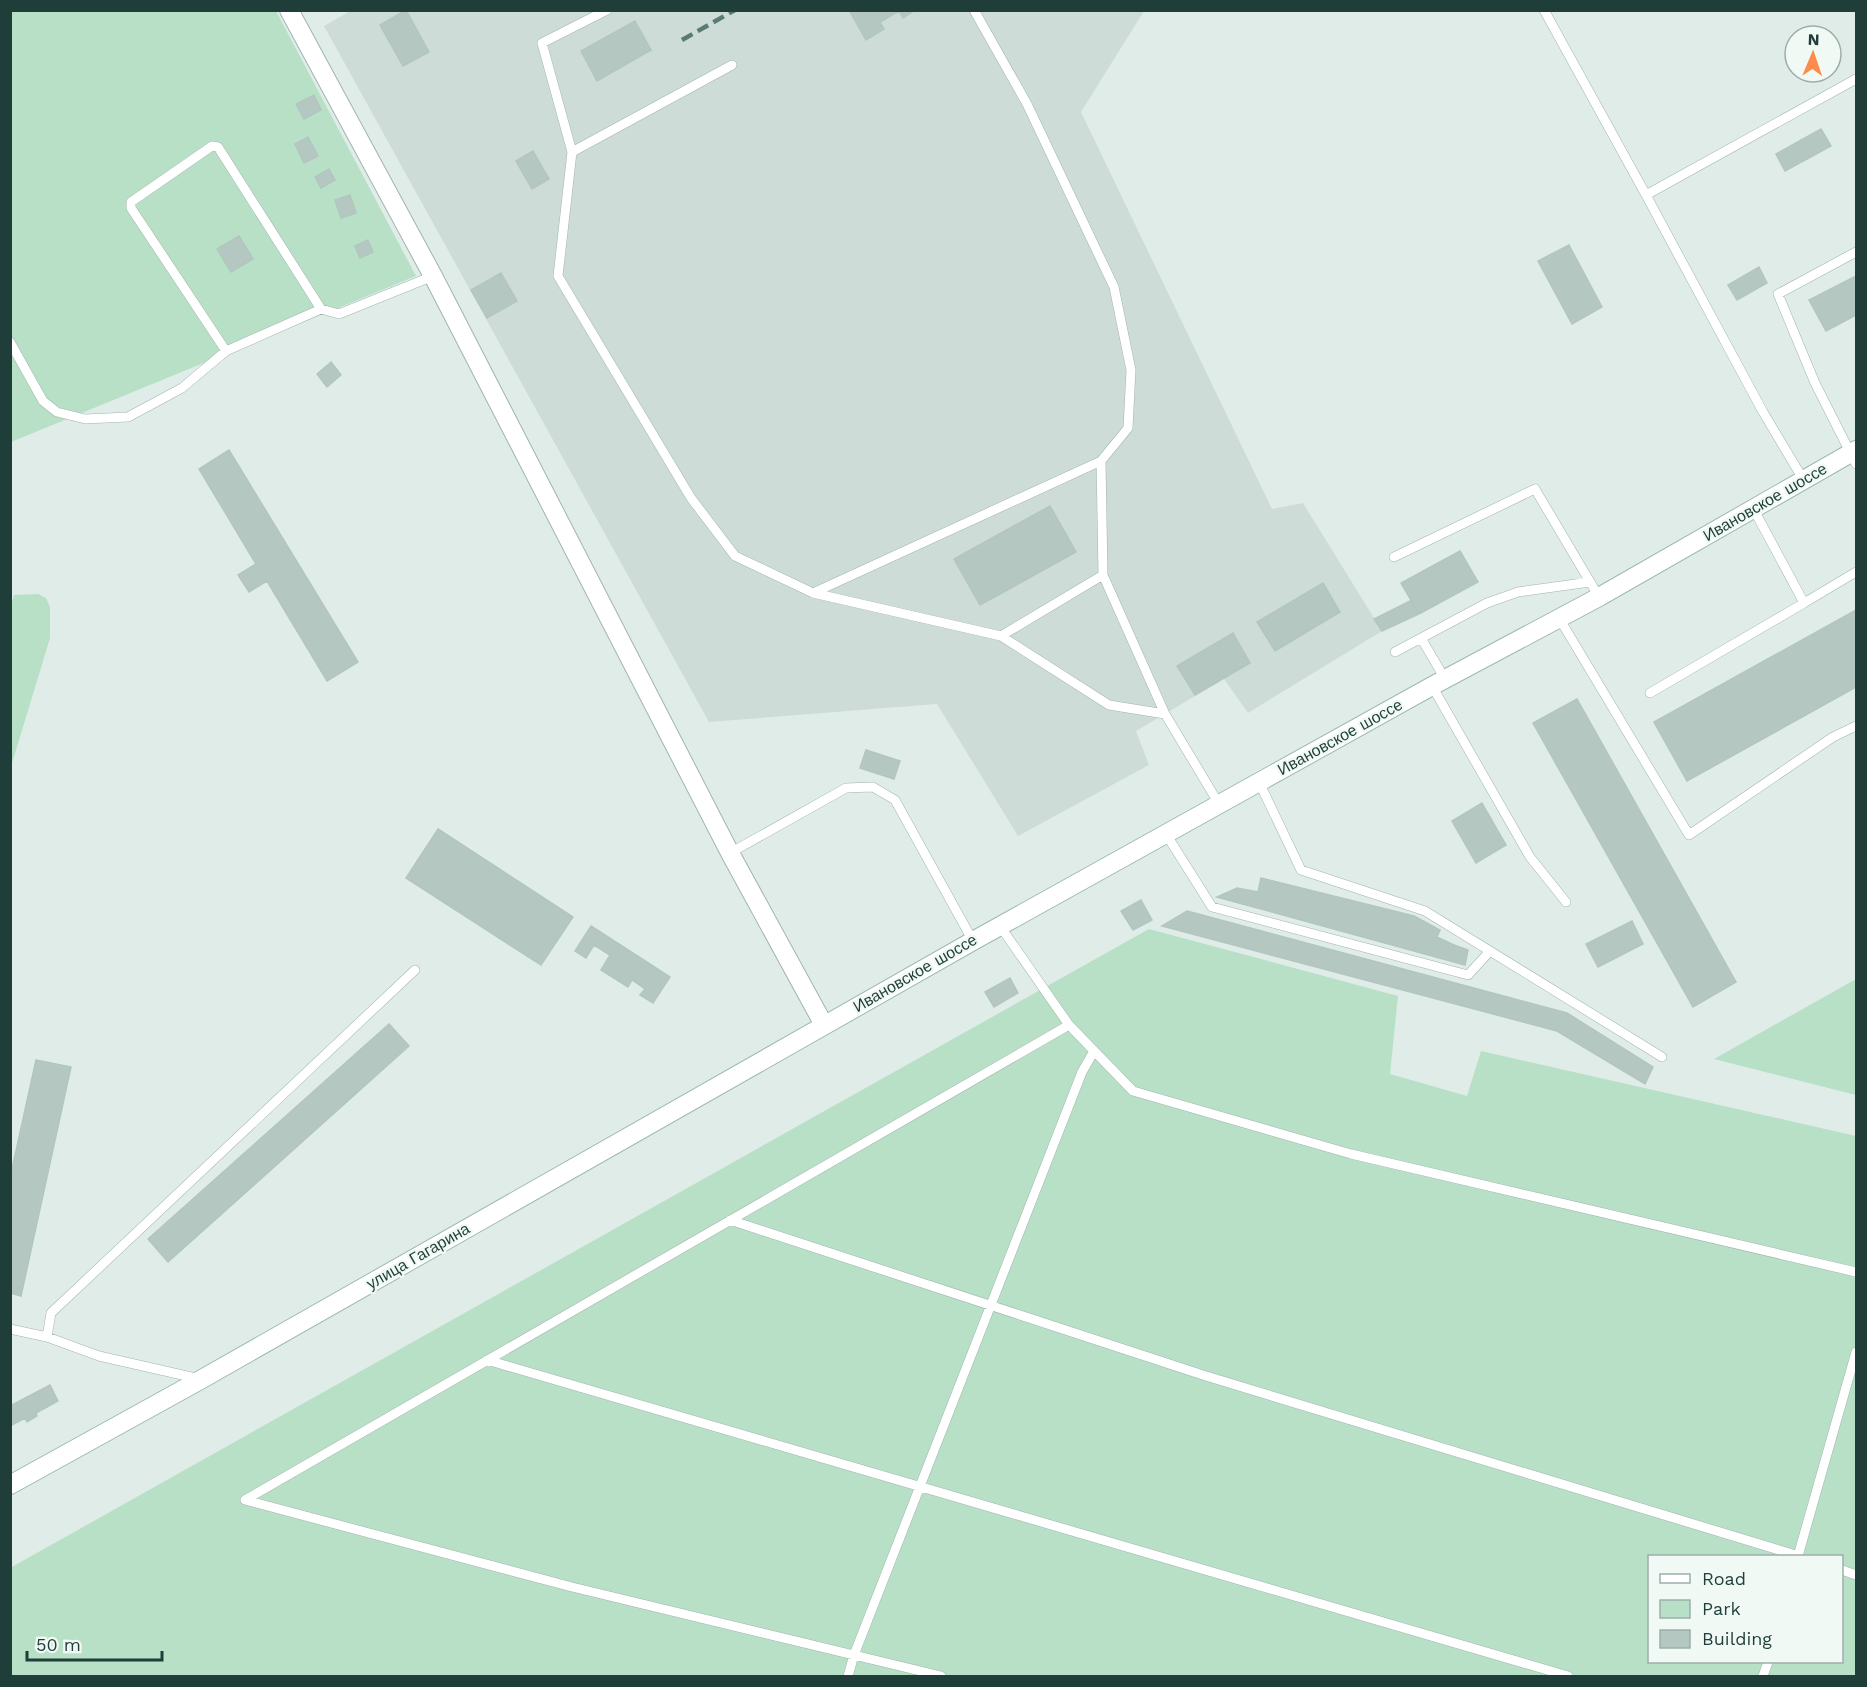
<svg xmlns="http://www.w3.org/2000/svg" width="1867" height="1687" font-family="'Work Sans',sans-serif">
<style>
.built{fill:#cedcd7}
.green{fill:#b7e0c6;fill-rule:evenodd}
.building{fill:#b5c7c1;stroke:#b2c6c0;stroke-width:1.5}
.lines{fill:none;stroke-linecap:round;stroke-linejoin:round}
.lane-casing{stroke:#a2b4b0;stroke-width:10}
.street-casing{stroke:#a2b4b0;stroke-width:20}
.secondary-casing{stroke:#9db9b2;stroke-width:20}
.lane{stroke:#fff;stroke-width:9}
.street{stroke:#fff;stroke-width:18}
.secondary{stroke:#fff;stroke-width:18}
.rail{stroke:#597a75;stroke-width:4.5;stroke-dasharray:12 6;stroke-linecap:butt}
.labels{text-anchor:middle;dominant-baseline:central;stroke-width:4.5;stroke-linejoin:round;paint-order:stroke}
.street-label{font-size:16px;fill:#1f3e39;stroke:#f1f9f5}
</style>
<rect width="100%" height="100%" fill="#e0ece8"/>
<path class="built" d="M352 10 1144 11 1081 112 1272 509 1303 503 1382 631 1248 713 1224 679 1136 731 1149 765 1018 836 937 704 709 722 324 26Z"/>
<path class="green" d="M11 11H276L416 276 11 442Z
M38 594 46 598 50 607V638L12 763 11 765V606L14 595Z
M1149 929 1398 996 1390 1074 1467 1096 1481 1051 1856 1136V1676H11L10 1568ZM1650 1556H1842V1662H1650Z
M1856 979V1095L1714 1059Z"/>
<path class="building" d="M406 10 429 52 403 66 380 25Z
M849 10H915L903 18 899 11 880 22 884 29 866 40Z
M635 21 651 50 597 81 581 51Z
M314 95 321 110 304 119 296 104Z
M1821 129 1831 146 1785 171 1776 154Z
M308 137 318 156 304 163 295 144Z
M533 151 549 179 532 189 516 161Z
M329 169 335 180 321 188 315 177Z
M350 195 356 213 341 218 335 200Z
M239 236 253 259 231 272 217 249Z
M368 240 373 252 360 258 355 246Z
M1569 245 1602 307 1572 324 1538 261Z
M1759 267 1767 283 1737 300 1728 285Z
M501 273 517 301 487 318 471 290Z
M1856 276V315L1826 331 1809 300Z
M331 362 341 375 327 387 317 374Z
M229 450 358 662 327 681 267 581 249 592 238 575 256 564 199 469Z
M1050 506 1076 552 980 605 954 559Z
M1460 551 1478 582 1419 614 1401 583Z
M1323 583 1340 612 1275 651 1257 622Z
M1412 600 1419 614 1382 631 1374 619Z
M1856 610V687L1687 781 1654 722Z
M1233 633 1250 663 1195 695 1177 666Z
M1577 699 1736 982 1693 1007 1533 723Z
M866 750 900 761 894 779 860 768Z
M1482 803 1506 845 1476 863 1452 821Z
M438 829 573 917 541 965 406 878Z
M1261 878 1414 916 1440 930 1437 937 1454 945 1468 950 1465 965 1217 897 1237 888 1258 892Z
M1141 900 1152 920 1133 930 1121 911Z
M1187 911 1567 1013 1653 1067 1645 1084 1557 1031 1162 926Z
M1632 921 1643 944 1598 967 1586 944Z
M591 926 670 977 653 1003 640 995 645 989 632 980 628 987 601 970 610 955 594 945 586 958 575 951Z
M1010 978 1018 993 994 1007 985 992Z
M389 1024 409 1046 168 1262 148 1239Z
M36 1060 71 1067 21 1296 10 1293V1178Z
M50 1385 58 1401 36 1413 37 1416 27 1422 25 1418 10 1426V1406Z"/>
<g class="lines">
<defs>
<path id="lane" d="M974 10 1027 104 1114 287 1131 370 1128 428 1101 461
M1544 10 1646 195 1763 412 1803 479
M732 65 572 152 558 276 691 498 735 556 813 593
M572 152 542 43 607 10
M1646 195 1856 79
M1856 252 1778 294 1815 383 1856 464
M10 342 43 401 57 412 85 419 128 417 182 388 226 351 321 309 339 314 433 276
M226 351 131 208V202L212 146 218 147 321 309
M1753 508 1804 603 1856 572
M1394 557 1535 489 1599 597
M1103 575 1001 636 813 593 1101 461 1103 575 1165 714 1219 804
M1559 618 1689 835 1833 737 1856 726
M1001 636 1109 705 1165 714
M1421 638 1445 679
M1395 652 1487 603 1518 592 1590 582
M1432 686 1530 857 1566 902
M1650 693 1804 603
M1259 782 1301 870 1425 911 1662 1057
M1166 834 1212 907 1468 975 1490 951
M730 853 846 788 873 787 895 800 973 941
M1000 926 1069 1025 1133 1091 1351 1154 1856 1272
M730 1220 1206 1376 1799 1556
M10 1329 47 1337 99 1356 200 1379
M47 1337 51 1313 415 970
M487 1360 1568 1676
M245 1500 1069 1025
M245 1500 572 1587 941 1676
M1798 1556 1856 1352
M1842 1570 1856 1575
M848 1676 854 1655 1082 1072 1094 1051
M1763 1676 1768 1662"/>
<path id="street" d="M289 10 433 276 730 853 824 1025"/>
<path id="secondary" d="M10 1485 202 1379 973 941 1432 686 1599 597 1856 450"/>
</defs>
<use href="#lane" class="lane-casing"/>
<use href="#street" class="street-casing"/>
<use href="#secondary" class="secondary-casing"/>
<use href="#lane" class="lane"/>
<use href="#street" class="street"/>
<use href="#secondary" class="secondary"/>
<path class="rail" d="M682 40 735 10"/>
</g>
<g class="labels">
<g class="street-label">
<text transform="translate(1765 502) rotate(-30)">Ивановское шоссе</text>
<text transform="translate(1340 737) rotate(-29)">Ивановское шоссе</text>
<text transform="translate(915 973) rotate(-30)">Ивановское шоссе</text>
<text transform="translate(418 1256) rotate(-30)">улица Гагарина</text>
</g>
</g>
<rect width="1867" height="1687" fill="none" stroke="#1f3e39" stroke-width="24"/>
<rect x="1648" y="1555" width="195" height="108" fill="#f1f9f5" stroke="#9daeaa" stroke-width="1.5"/>
<rect x="1660" y="1574" width="30" height="9" fill="#ffffff" stroke="#9daeaa" stroke-width="1.5"/>
<text x="1702" y="1585" font-size="18" fill="#1f3e39">Road</text>
<rect x="1660" y="1600" width="30" height="18" fill="#b7e0c6" stroke="#9daeaa" stroke-width="1.5"/>
<text x="1702" y="1615" font-size="18" fill="#1f3e39">Park</text>
<rect x="1660" y="1630" width="30" height="18" fill="#b5c7c1" stroke="#9daeaa" stroke-width="1.5"/>
<text x="1702" y="1645" font-size="18" fill="#1f3e39">Building</text>
<g transform="translate(1813 54) rotate(2)"><circle r="28" fill="#f1f9f5" stroke="#9daeaa" stroke-width="1.5"/>
<path d="M0-4.5L10 22L0 15L-10 22Z" fill="#fe8b4c"/>
<text y="-9" font-size="16" font-weight="bold" text-anchor="middle" fill="#1f3e39">N</text>
</g>
<path d="M27 1651v9h135v-9" fill="none" stroke="#1f3e39" stroke-width="3"/>
<text x="36" y="1651" font-size="18" fill="#1f3e39" stroke="#f1f9f5" stroke-width="4.5" paint-order="stroke">50 m</text>
</svg>
